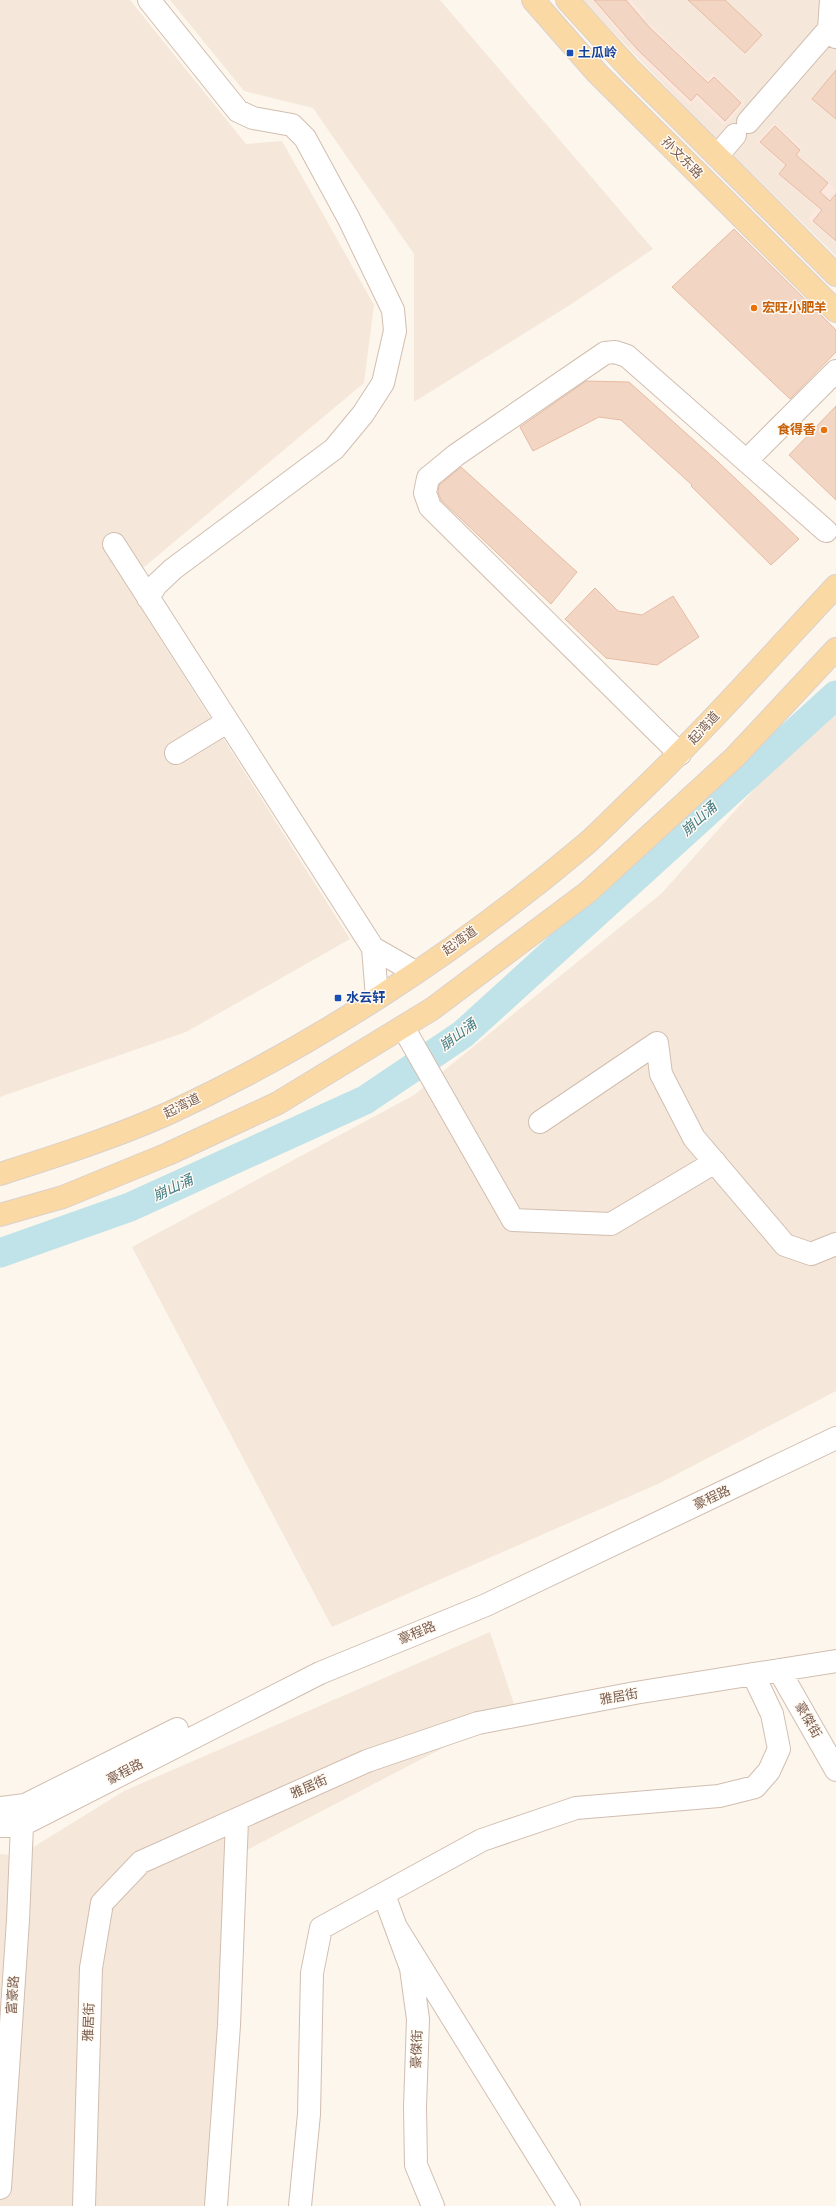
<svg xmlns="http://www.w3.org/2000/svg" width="836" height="2206" font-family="'Varela Round','Noto Sans SC',sans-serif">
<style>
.residential{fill:#f5e8da}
.commercial{fill:#fde8e0}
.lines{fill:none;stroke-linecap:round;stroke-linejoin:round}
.river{stroke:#bfe3e8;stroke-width:29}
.building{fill:#f3d5c3;stroke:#e6bba3}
.minor-casing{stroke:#d1beb0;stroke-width:24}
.major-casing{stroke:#dad1cd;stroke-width:24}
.minor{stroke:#fff;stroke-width:22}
.major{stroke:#fbd9a5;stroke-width:22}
.transit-dot{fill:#1a4fb4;stroke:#fffaf3;stroke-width:1.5}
.food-dot{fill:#e8710a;stroke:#fffaf3;stroke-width:1.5}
.labels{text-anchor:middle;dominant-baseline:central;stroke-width:3;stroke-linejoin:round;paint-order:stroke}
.transit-label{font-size:13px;font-weight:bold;fill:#164399;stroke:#fffaf3;text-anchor:start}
.street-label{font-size:13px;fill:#7a5c4d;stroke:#fffaf3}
.food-label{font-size:13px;font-weight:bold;fill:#c56008;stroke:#fffaf3;text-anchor:start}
.water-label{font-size:14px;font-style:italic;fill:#437c86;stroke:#fffaf3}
</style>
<rect width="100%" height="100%" fill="#fdf6ec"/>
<path class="residential" d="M0 0H130L246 144 282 141 374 305 364 383 125 583 350 939 186 1032 0 1097Z
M170 0H440L653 249 570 305 414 402V254L313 108 244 91Z
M583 0H836V256L701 124Z
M836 697V1391L660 1483 332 1627 132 1247 414 1095 662 893Z
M490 1632 516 1710 247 1850 222 2206H0V1854L19 1856 124 1791Z"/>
<path class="commercial" d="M592 0H631L646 18 622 37Z
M650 24 707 79 713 73 744 104 724 125 696 99 690 105 629 47Z
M774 123 802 149 797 155 835 189 829 197 836 203V243L808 219 817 208 778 174 784 165 758 142Z"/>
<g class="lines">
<path class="river" d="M0 1253 130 1207 365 1100 463 1034 836 695"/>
</g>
<path class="building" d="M594 0H626L649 27 708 83 714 77 741 103 725 121 697 94 691 101 637 49Z
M688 0H725L762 35 745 53Z
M836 70V119L812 99Z
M775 126 800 150 796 155 828 183 820 192 830 201 836 194V241L813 221 822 210 779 174 786 165 760 142Z
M734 229 836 330V352L790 399 672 287Z
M586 381 629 382 717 461 799 539 771 565 691 486 692 485 621 420 599 417 533 451 520 427Z
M836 406V500L789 455Z
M461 467 577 572 551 604 441 500 438 492 439 485Z
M595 588 618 611 642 615 673 596 699 637 657 665 606 658 565 619Z"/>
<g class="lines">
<defs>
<path id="minor" d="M831 0 829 29 836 37
M748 122 829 29
M717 156 735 135
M746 461 836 371
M114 544 373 948 415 972
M148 598 156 585 173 569 334 449 363 414 383 383 395 331 393 310 349 219 305 138 292 125 253 118 238 111 149 0
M176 753 227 722
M680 754 430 507 425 493 428 478 456 455 605 353 615 352 627 356 826 531
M373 948 377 997
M403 1027 513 1220 611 1224 715 1162
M540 1122 657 1043 661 1074 694 1138 785 1245 811 1254 836 1244
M779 1670 836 1770
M0 1808 25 1805 177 1729
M0 1826 22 1825 320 1673 486 1605 836 1438
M384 1895 411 1968 418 2019 415 2107 416 2165 433 2206
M396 1927 569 2206
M0 2188 18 1920 22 1825
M84 2206 91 1968 102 1903 141 1862 367 1761 478 1723 635 1693 836 1661
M216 2206 229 2025 237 1820
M300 2206 309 2114 312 1973 321 1928 482 1840 576 1808 719 1796 755 1787 769 1771 779 1749 772 1714 753 1674"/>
<path id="major" d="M533 0 597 73 836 311
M567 0 630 69 836 275
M0 1174C56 1156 113 1138 167 1114 315 1046 462 949 586 844 603 829 619 812 635 797 705 730 770 657 836 586
M0 1215 63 1197 168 1154 278 1103 432 1009 588 892 735 757 836 649"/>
</defs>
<use href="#minor" class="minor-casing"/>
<use href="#major" class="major-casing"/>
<use href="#minor" class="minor"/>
<use href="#major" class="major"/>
</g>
<g class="transit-dot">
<rect x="566" y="49" width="8" height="8" rx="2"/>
<rect x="334" y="994" width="8" height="8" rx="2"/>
</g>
<g class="food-dot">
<circle cx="754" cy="308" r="4"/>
<circle cx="824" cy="430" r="4"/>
</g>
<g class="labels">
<g class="transit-label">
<text x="578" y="53">土瓜岭</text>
<text x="346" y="998">水云轩</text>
</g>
<g class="street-label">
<text transform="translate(682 158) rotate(45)">孙文东路</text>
<text transform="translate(704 728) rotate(-47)">起湾道</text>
<text transform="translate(460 941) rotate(-36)">起湾道</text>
<text transform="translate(182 1106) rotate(-26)">起湾道</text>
<text transform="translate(712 1498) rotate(-25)">豪程路</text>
<text transform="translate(417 1633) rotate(-22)">豪程路</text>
<text transform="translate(619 1697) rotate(-10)">雅居街</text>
<text transform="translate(808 1720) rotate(60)">豪傑街</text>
<text transform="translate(125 1772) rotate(-27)">豪程路</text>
<text transform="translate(309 1787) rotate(-24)">雅居街</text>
<text transform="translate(13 1995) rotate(-86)">富豪路</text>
<text transform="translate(89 2022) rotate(-88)">雅居街</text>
<text transform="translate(417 2049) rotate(-88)">豪傑街</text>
</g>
<g class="food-label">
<text x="762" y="308">宏旺小肥羊</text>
<text x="816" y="430" text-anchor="end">食得香</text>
</g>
<g class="water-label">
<text transform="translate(699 819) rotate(-42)">崩山涌</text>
<text transform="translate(458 1035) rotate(-37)">崩山涌</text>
<text transform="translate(173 1188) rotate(-25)">崩山涌</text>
</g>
</g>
</svg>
